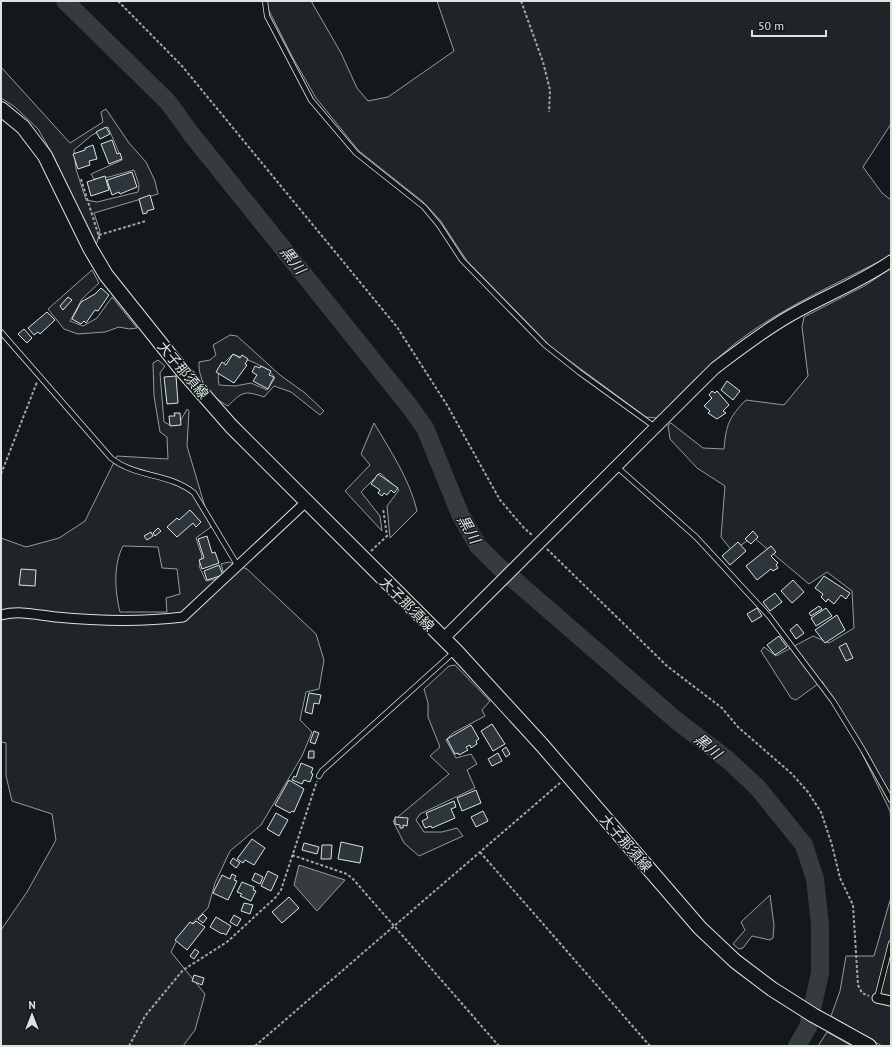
<svg xmlns="http://www.w3.org/2000/svg" width="892" height="1047" font-family="'PT Sans','Noto Sans JP',sans-serif">
<style>
.green{fill:#202428;stroke:#939e99;fill-rule:evenodd}
.water{fill:#363b3e;stroke:#939e99}
.lines{fill:none;stroke-linecap:round;stroke-linejoin:round}
.river{stroke:#363b3e;stroke-width:18}
.building{fill:#2c363c;stroke:#d8e6dc}
.service-casing{stroke:#d8e6dc;stroke-width:6}
.minor-casing{stroke:#d8e6dc;stroke-width:11}
.tertiary-casing{stroke:#d8e6dc;stroke-width:13}
.primary-casing{stroke:#d8e6dc;stroke-width:16}
.path{stroke:#9da8a2;stroke-width:2;stroke-dasharray:3 2;stroke-linecap:butt}
.service{stroke:#14181c;stroke-width:4.5}
.minor{stroke:#14181c;stroke-width:9}
.tertiary{stroke:#14181c;stroke-width:11}
.primary{stroke:#14181c;stroke-width:14}
.labels{text-anchor:middle;dominant-baseline:central;stroke-width:3;stroke-linejoin:round;paint-order:stroke}
.street-label{font-size:14px;fill:#d8e6dc;stroke:#14181c}
.water-label{font-size:15px;font-style:italic;fill:#d8e6dc;stroke:#14181c}
</style>
<rect width="100%" height="100%" fill="#14181c"/>
<path class="green" d="M264 1H311L341 53 357 88 368 101 388 97 454 51 437 1H891V124L863 167 882 193 891 200V254L886 258C836 284 781 308 737 342 708 365 683 392 657 418L646 417 551 347 467 261 440 220 422 201 359 151 316 98 293 58Z
M1 67 70 143 103 122 101 112 106 109 129 143 146 162 155 181 158 194 94 213 100 231 96 246 68 189 53 155 38 129 15 107 1 98ZM108 127 122 160 91 174 94 179 109 177 134 170 139 185 138 192 97 202 86 200 76 169 74 150 92 135Z
M891 268V824L890 811 860 749 822 681 796 700 791 698 761 651 764 647 776 656 813 636 829 643 854 628 852 591 827 572 809 584 753 537 732 551 721 537 725 486 697 468 670 439 668 425 671 423 703 448 724 449C726 425 729 417 746 400L784 405 808 376 802 327 804 317 866 285Z
M92 270 99 283 82 299 70 321 83 326 97 318 112 297 137 328 129 329 119 327 105 332 78 334 64 329 48 309Z
M230 335 237 336 280 375 305 393 324 411 320 415 291 392 274 386 264 397C244 390 242 392 228 406 211 397 198 382 199 362L210 360 216 355 213 345ZM233 354C246 360 267 365 275 378L267 390 251 383 235 386 219 385C216 369 222 365 233 354Z
M158 360 165 366 160 373 164 422 170 425H178L187 409 189 411 187 446 211 527 196 538 202 556 199 566 206 581 220 578 224 575 221 564 229 562 247 569 316 634 324 660 319 689 306 692 300 720 312 732 302 756 261 825 230 851 215 883 208 908 179 936 171 952 205 994 195 1030 183 1046H1V930L27 892 56 840 52 814 12 801 6 776V743L1 742V538L26 547 59 538 85 521 117 456 168 459 167 437 160 432 154 396 153 363ZM123 546 158 547 162 568 177 569 180 594 166 598 167 612H120C115 592 113 565 123 546Z
M374 423C390 450 410 480 417 511L390 538 387 506 399 490 380 473 361 492 380 516 382 531 345 491 370 465 361 454Z
M455 665 490 701 482 710 485 716 453 733 446 740 456 758 471 754 477 764 467 770 475 788 420 814 416 820 424 832H442L457 828 463 836 419 856 404 843 393 821 449 774 430 756 440 747 428 717V703L424 689 449 666Z
M770 895 774 925 773 938 770 940 752 936 743 948 739 949 733 944 745 930 741 922Z
M891 897V1046H882L831 1016 840 991 846 956H874Z
M827 1032 852 1046H818Z"/>
<path class="water" d="M299 865 345 880 317 911 294 885Z"/>
<g class="lines">
<path class="river" d="M65 1 168 102 192 135 410 407 425 428 460 514 478 546 497 565 677 721 728 760 758 788 804 845 815 879 820 925V973L808 1027 797 1046"/>
</g>
<path class="building" d="M106 127 110 134 100 139 96 132Z
M112 140 117 154 120 153 122 159 109 164 101 144Z
M93 145 97 159 89 161 90 165 78 169 73 154 85 150V148Z
M132 172 137 187 120 194 119 192 112 195 107 180Z
M105 176 109 190 91 196 87 182Z
M150 195 154 209 147 211V213L143 214 139 199Z
M101 288 109 295 98 311 95 310 86 323 84 321 81 324 72 319 81 302 95 294Z
M68 297 72 300 63 310 60 306Z
M47 312 55 320 40 334 38 332 34 335 28 328Z
M24 329 32 338 27 343 18 334Z
M233 354 240 358 242 355 248 359 245 364 247 365 234 383 216 372 222 362 226 365Z
M255 366 260 368 261 366 271 371 269 375 274 377 268 389 253 381 257 375 252 372Z
M176 376 178 403 167 404 164 377Z
M727 381 740 391 733 400 721 390Z
M712 391 715 393 717 391 729 405 723 411 726 413 717 419 708 413 710 411 704 406 712 398 709 395Z
M174 413H180L181 425 170 426 169 416H175Z
M378 474 398 488 394 493 391 490 387 495 384 493 382 496 378 493 380 490 371 484Z
M190 510 201 522 196 527 193 523 177 537 167 527 177 518 179 520Z
M158 528 161 531 155 536 153 533Z
M753 531 758 537 751 544 745 539Z
M151 532 153 536 147 540 144 536Z
M207 536 212 553 215 552 219 563 202 569 199 560 204 558 198 539Z
M738 542 746 551 730 565 722 556Z
M771 546 776 552 771 556 778 563 776 565 778 568 773 571 771 569 757 580 746 566Z
M219 565 223 575 207 580 204 571Z
M21 569 36 570 35 586 19 585Z
M824 576 850 593 846 599 841 595 834 604 828 599 826 602 821 597 823 594 815 588Z
M793 580 804 592 792 603 781 591Z
M775 593 782 602 770 611 763 602Z
M819 606 822 609 811 616 809 613Z
M757 608 762 616 752 622 747 614Z
M826 608 832 616 816 626 811 618Z
M837 615 845 630 825 643 815 630Z
M797 624 804 633 796 639 790 630Z
M779 636 787 647 775 655 767 645Z
M846 643 853 658 846 661 839 647Z
M309 693 321 695 319 704 314 703 312 714 305 712Z
M492 724 505 744 493 751 481 731Z
M471 725 479 739 476 741 477 744 471 748 470 745 466 747 468 750 459 755 458 753 455 754 447 739Z
M314 731 319 733 315 744 310 742Z
M506 747 510 754 506 757 502 750Z
M309 751H314V758H308Z
M498 753 502 761 492 766 488 759Z
M301 763 313 768 311 773 313 774 310 782 304 780 302 784 292 780 294 776 296 777Z
M289 780 304 789 294 812 292 811 290 813 275 805Z
M476 790 481 803 462 811 457 798Z
M454 801 456 807 451 809 455 818 432 828 431 826 425 828 422 821 428 818 426 813Z
M483 811 488 821 476 827 471 817Z
M276 813 288 820 279 836 267 829Z
M395 817 408 818 407 826 403 825V828H400V825L395 824Z
M252 839 265 848 254 865 245 860 243 863 237 859Z
M341 842 363 847 360 863 338 859Z
M304 843 319 847 317 854 302 850Z
M322 845H332L331 859H321Z
M233 858 240 863 236 868 230 863Z
M268 871 278 876 271 891 261 886Z
M255 873 263 877 260 884 252 880Z
M232 874 236 876 234 880 237 881 228 900 213 893 222 875 230 879Z
M242 882 254 887 253 890 256 891 251 901 240 896 242 894 237 892Z
M289 897 299 908 282 923 272 912Z
M244 903 253 905 250 914 241 911Z
M203 914 207 918 203 923 198 919Z
M234 915 241 919 237 926 230 922Z
M216 917 231 926 226 935 223 933 222 934 210 927Z
M196 921 205 927 187 950 175 940 190 922 193 924Z
M195 949 199 952 194 959 190 956Z
M194 975 204 978 202 985 192 981Z"/>
<g class="lines">
<defs>
<path id="service" d="M265 1 267 16 311 100 356 153 424 207 439 225 462 260 545 345 579 372 655 427
M1 332 111 458C136 478 170 473 194 493L238 566
M617 467 696 537 769 616 833 701 863 750 891 800
M319 776 322 771 454 652
M877 998 891 943"/>
<path id="minor" d="M1 615C20 610 37 615 56 617 97 621 142 622 183 617L306 502
M877 998 891 1001"/>
<path id="tertiary" d="M443 639 715 368C739 350 762 332 788 317 822 297 859 283 891 261"/>
<path id="primary" d="M1 109 23 127 45 156 90 248 106 275 181 369 231 426 456 651 542 745 700 928 735 961 772 989 813 1015 869 1046"/>
</defs>
<use href="#service" class="service-casing"/>
<use href="#minor" class="minor-casing"/>
<use href="#tertiary" class="tertiary-casing"/>
<use href="#primary" class="primary-casing"/>
<path class="path" d="M118 1 182 66 397 327 447 405 500 500 524 528 532 535
M521 1 543 62 550 90 549 112
M81 179 100 240
M99 235 146 221
M1 474 37 382
M547 549 667 666 722 708 738 727 792 774 808 792 821 812 832 845 840 878 853 905 858 985 862 993 869 996
M371 551 387 536 383 508
M480 852 650 1046
M292 855 347 874 353 879 499 1046
M129 1046 145 1016 183 970 227 942 276 897 281 890 317 781
M255 1046 560 783"/>
<use href="#service" class="service"/>
<use href="#minor" class="minor"/>
<use href="#tertiary" class="tertiary"/>
<use href="#primary" class="primary"/>
</g>
<g class="labels">
<g class="street-label">
<text transform="translate(183 370) rotate(50)">大子那須線</text>
<text transform="translate(407 604) rotate(45)">大子那須線</text>
<text transform="translate(626 843) rotate(49)">大子那須線</text>
</g>
<g class="water-label">
<text transform="translate(293 260) rotate(52)">黒川</text>
<text transform="translate(469 529) rotate(60)">黒川</text>
<text transform="translate(708 746) rotate(40)">黒川</text>
</g>
</g>
<rect width="892" height="1047" fill="none" stroke="#d8e6dc" stroke-width="4"/>
<g transform="translate(32 1015)" stroke="#14181c" stroke-width="3" paint-order="stroke">
<path d="M0-3L7 15L0 10L-7 15Z" fill="#d8e6dc"/>
<text y="-6" font-size="11" font-weight="bold" text-anchor="middle" fill="#d8e6dc">N</text>
</g>
<path d="M752 30v6h74v-6" fill="none" stroke="#d8e6dc" stroke-width="2"/>
<text x="758" y="30" font-size="12" fill="#d8e6dc" stroke="#14181c" stroke-width="3" paint-order="stroke">50 m</text>
</svg>
